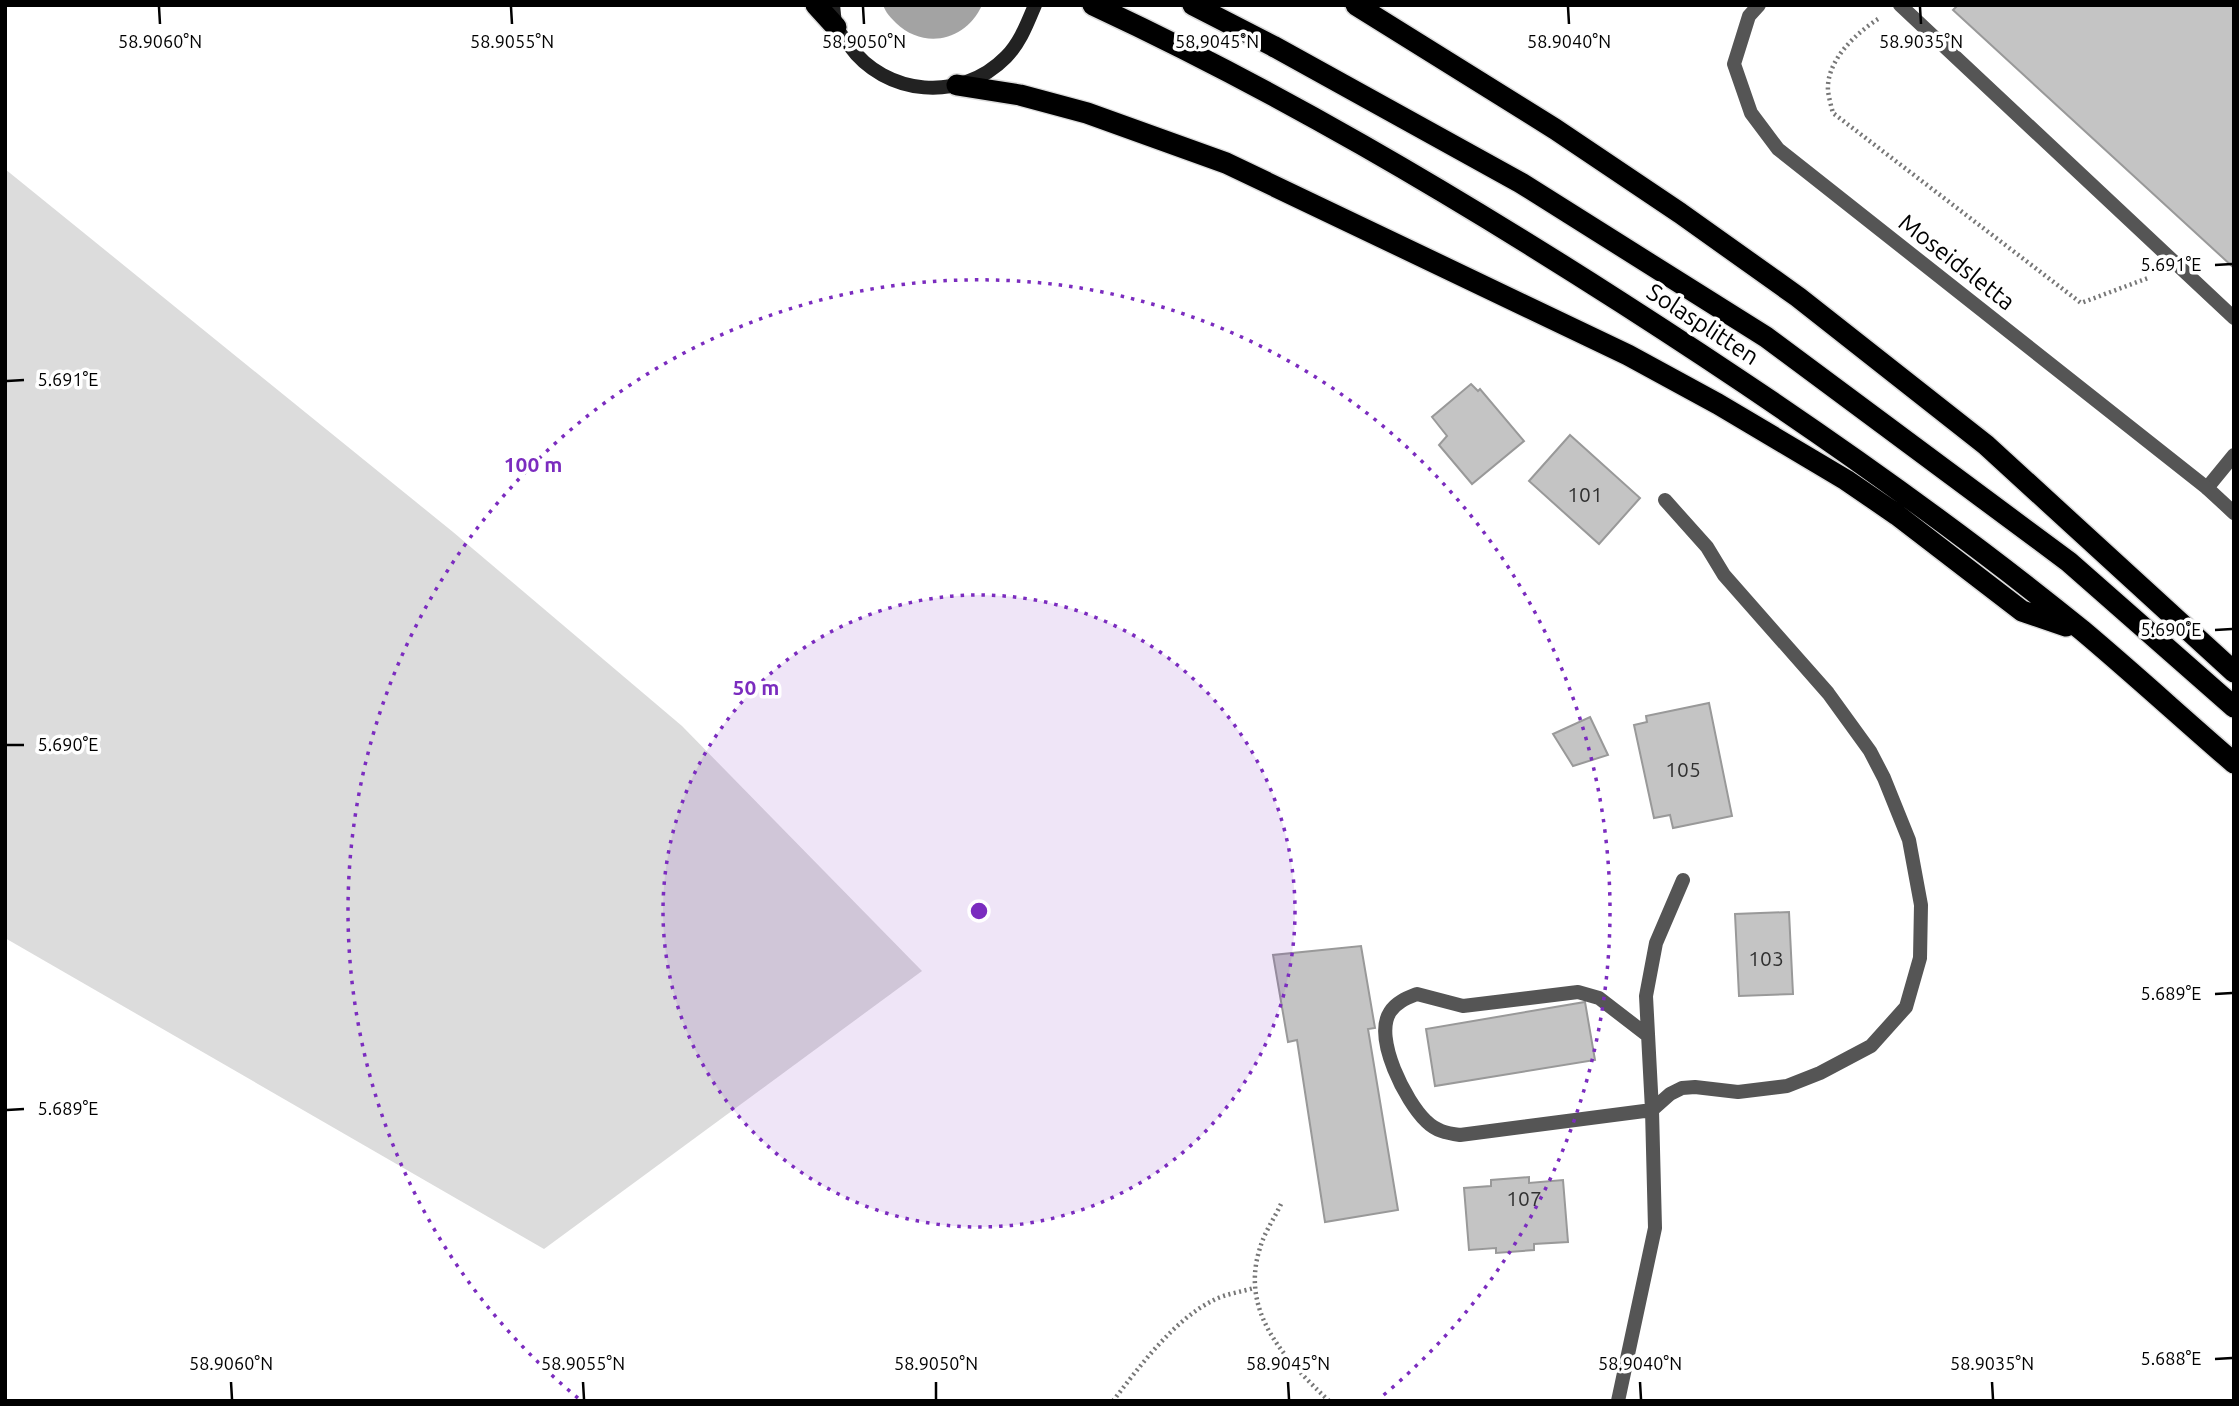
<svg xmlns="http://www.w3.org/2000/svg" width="2239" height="1406" font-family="Ubuntu,sans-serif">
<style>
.green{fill:#dcdcdc}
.water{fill:#a3a3a3}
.building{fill:#c4c4c4;stroke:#999;stroke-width:2}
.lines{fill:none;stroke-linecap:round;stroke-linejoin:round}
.highway-casing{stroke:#dbdbdb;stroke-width:24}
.path{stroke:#777;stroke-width:4.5;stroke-dasharray:2 3.5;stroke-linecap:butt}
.lane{stroke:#555;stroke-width:14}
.street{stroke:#555;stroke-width:14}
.secondary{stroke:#222;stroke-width:14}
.highway{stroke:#000;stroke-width:21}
.ticks{fill:none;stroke:#000;stroke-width:2.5}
.ring{fill:none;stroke:#7b2cbf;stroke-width:3.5;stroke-dasharray:3.5 7}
.labels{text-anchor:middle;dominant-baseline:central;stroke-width:7;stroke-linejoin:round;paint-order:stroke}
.number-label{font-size:21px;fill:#313131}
.street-label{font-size:24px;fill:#000;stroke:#fff}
.ticks-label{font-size:18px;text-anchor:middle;fill:#000;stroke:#fff;stroke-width:7;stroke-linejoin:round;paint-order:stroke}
.centre{fill:#7b2cbf;stroke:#fff;stroke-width:3.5}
.ring-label{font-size:21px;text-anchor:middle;font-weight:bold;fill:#7b2cbf;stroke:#fff;stroke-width:7;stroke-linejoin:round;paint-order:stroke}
</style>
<rect width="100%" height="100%" fill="#fff"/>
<path class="green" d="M5 169 453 532 682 726 922 971 544 1249 5 938Z"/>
<path class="water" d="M883 5H982C966 41 924 50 896 23 890 17 886 13 883 5Z"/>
<path class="building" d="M1958 5H2234V268L1953 10Z
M1471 384 1478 391 1480 389 1524 441 1472 484 1439 445 1447 436 1432 417Z
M1570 435 1640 498 1599 544 1529 481Z
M1709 703 1732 816 1673 828 1670 815 1654 818 1634 725 1647 722 1646 716Z
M1590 717 1608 755 1573 766 1553 734Z
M1789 912 1793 994 1739 996 1735 914Z
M1361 946 1375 1028 1368 1029 1398 1210 1325 1222 1297 1040 1288 1042 1273 955Z
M1585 1002 1595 1060 1435 1086 1426 1029Z
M1529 1177V1183L1563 1180 1568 1242 1534 1244V1250L1496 1253V1248L1469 1250 1464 1188 1491 1186V1180Z"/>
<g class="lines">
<defs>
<path id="highway" d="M816 5 836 27
M1093 5C1276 90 1452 194 1622 303 1781 405 1937 512 2083 631 2134 674 2183 719 2234 763
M1193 5 1273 46 1521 183 1766 337 2069 562 2234 707
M1356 5 1555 129 1680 213 1798 297 1986 445 2234 672
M957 85 1020 95 1087 113 1226 163 1628 355 1718 404 1846 480 1897 515 2022 611 2066 626"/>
</defs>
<use href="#highway" class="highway-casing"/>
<path class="path" d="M1878 19C1855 34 1826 61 1828 91 1829 98 1831 106 1833 113L2081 303 2148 278
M1281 1204C1274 1219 1264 1233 1260 1248 1239 1313 1286 1360 1329 1401
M1113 1401C1139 1367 1174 1320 1212 1301 1224 1294 1241 1292 1254 1288"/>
<path class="lane" d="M1900 5 2234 318
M2207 488 2234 455
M1647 1035 1599 998 1578 992 1463 1006 1417 994C1407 998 1396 1002 1390 1012 1373 1038 1406 1102 1426 1121 1436 1131 1446 1133 1460 1135L1652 1110 1646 996 1656 943 1683 880
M1618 1401 1655 1228 1652 1110 1670 1094 1682 1088 1695 1087 1738 1092 1787 1086 1820 1073 1871 1046 1906 1007 1920 958 1921 905 1909 840 1884 778 1870 751 1828 693 1724 575 1707 547 1665 500"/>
<path class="street" d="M1759 5 1749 16 1734 64 1751 113 1778 149 2207 488 2234 513"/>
<path class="secondary" d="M833 5C834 12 834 21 836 27 839 33 845 39 849 45 885 96 961 103 1006 57 1020 43 1027 24 1035 5"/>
<use href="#highway" class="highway"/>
</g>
<path class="ticks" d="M159 7 160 24M511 7 512 24M863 7 864 24M1216 7 1217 24M1568 7 1569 24M1920 7 1921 24M2215 265 2232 264M7 381 24 380M2215 630 2232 629M7 745H24M2215 994 2232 993M7 1110 24 1109M2215 1359 2232 1358M231 1382 232 1399M583 1382 584 1399M936 1382V1399M1288 1382 1289 1399M1640 1382 1641 1399M1992 1382 1993 1399"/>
<circle cx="979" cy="911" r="316" fill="#7b2cbf" fill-opacity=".12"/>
<g class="ring">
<circle cx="979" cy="911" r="316"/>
<path d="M578 1398A631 631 0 1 1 1380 1398"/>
</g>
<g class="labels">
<g class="number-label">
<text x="1585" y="494">101</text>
<text x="1683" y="769">105</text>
<text x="1766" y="958">103</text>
<text x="1524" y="1198">107</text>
</g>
<g class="street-label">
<text transform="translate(1957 262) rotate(38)">Moseidsletta</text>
<text transform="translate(1703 324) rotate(33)">Solasplitten</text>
</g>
</g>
<g class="ticks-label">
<text x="160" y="48">58.9060°N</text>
<text x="512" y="48">58.9055°N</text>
<text x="864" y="48">58.9050°N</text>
<text x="1217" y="48">58.9045°N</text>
<text x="1569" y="48">58.9040°N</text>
<text x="1921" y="48">58.9035°N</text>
<text x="2171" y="271">5.691°E</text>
<text x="68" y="386">5.691°E</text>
<text x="2171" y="636">5.690°E</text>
<text x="68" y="751">5.690°E</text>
<text x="2171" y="1000">5.689°E</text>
<text x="68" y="1115">5.689°E</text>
<text x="2171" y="1365">5.688°E</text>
<text x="231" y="1370">58.9060°N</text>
<text x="583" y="1370">58.9055°N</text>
<text x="936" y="1370">58.9050°N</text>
<text x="1288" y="1370">58.9045°N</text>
<text x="1640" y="1370">58.9040°N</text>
<text x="1992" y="1370">58.9035°N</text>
</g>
<circle cx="979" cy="911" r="10" class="centre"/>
<g class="ring-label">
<text x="533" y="472">100 m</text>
<text x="756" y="695">50 m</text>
</g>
<rect width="2239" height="1406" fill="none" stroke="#000000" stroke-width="14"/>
</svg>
